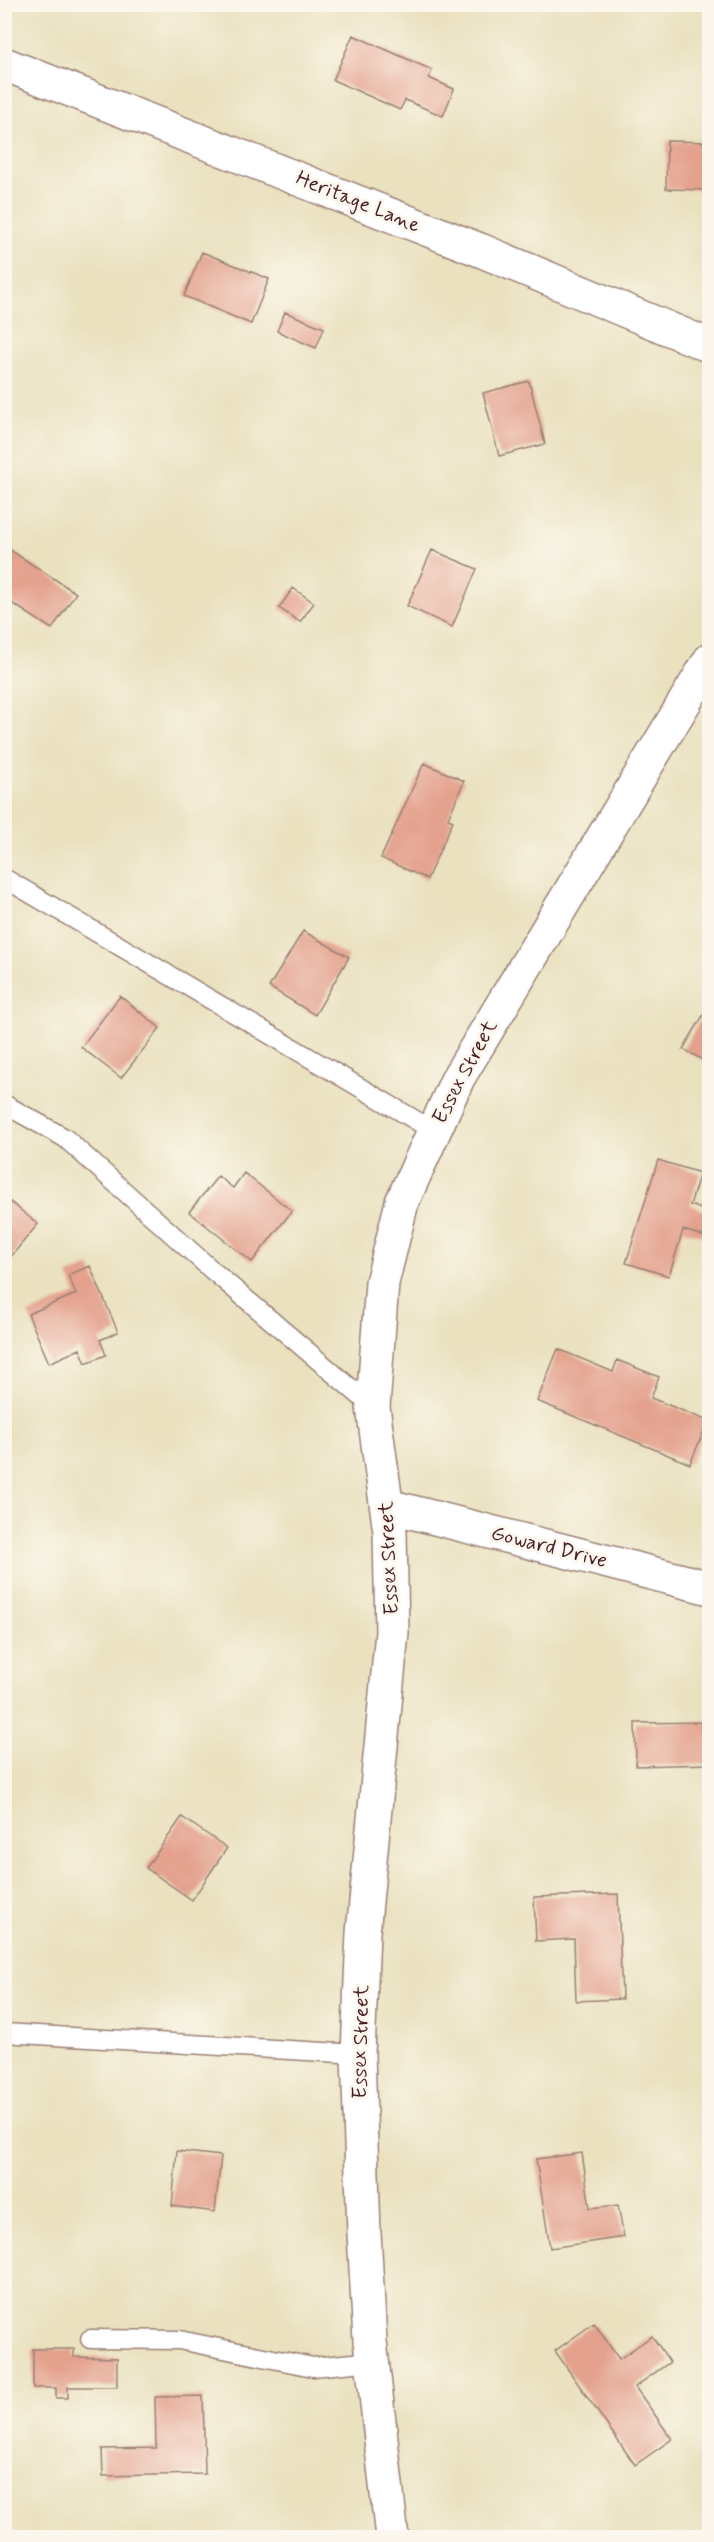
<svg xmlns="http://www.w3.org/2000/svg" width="714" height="2542" font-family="Mynerve,sans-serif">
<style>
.building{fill:#e4a28e}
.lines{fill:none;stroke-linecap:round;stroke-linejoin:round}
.service-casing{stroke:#9a8075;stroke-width:21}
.minor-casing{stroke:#9a8075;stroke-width:36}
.service{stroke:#fff;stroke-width:18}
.minor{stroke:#fff;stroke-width:33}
.labels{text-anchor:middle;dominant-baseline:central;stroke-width:6;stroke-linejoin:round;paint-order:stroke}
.street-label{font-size:21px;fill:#4a1f2b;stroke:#fbf7ec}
</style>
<rect width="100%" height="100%" fill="#fbf7ec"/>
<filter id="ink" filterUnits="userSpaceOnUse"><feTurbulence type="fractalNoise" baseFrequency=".0167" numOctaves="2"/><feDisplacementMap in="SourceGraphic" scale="12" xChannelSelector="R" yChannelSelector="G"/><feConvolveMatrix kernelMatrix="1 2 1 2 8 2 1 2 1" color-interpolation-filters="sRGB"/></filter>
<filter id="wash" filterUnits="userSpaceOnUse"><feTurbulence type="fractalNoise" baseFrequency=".008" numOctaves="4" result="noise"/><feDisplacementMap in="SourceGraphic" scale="24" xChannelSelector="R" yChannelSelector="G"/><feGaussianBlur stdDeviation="1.35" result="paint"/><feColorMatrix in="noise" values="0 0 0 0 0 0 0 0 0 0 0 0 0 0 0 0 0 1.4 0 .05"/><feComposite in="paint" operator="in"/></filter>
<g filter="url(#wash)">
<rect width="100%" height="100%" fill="#eae1bf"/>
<g id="blocks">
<path class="building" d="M353 35 432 70 429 78 454 89 443 116 405 100 400 110 333 80Z
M667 141 710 142V190L666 189Z
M202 252 269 279 251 324 184 296Z
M285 312 324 328 316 348 277 331Z
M529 381 545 444 499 456 483 393Z
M4 546 76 593 52 629 4 598Z
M432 550 477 569 452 627 407 606Z
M293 588 314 603 300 622 279 608Z
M424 763 464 781 448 819 453 821 427 879 381 858Z
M303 931 349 957 315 1015 269 987Z
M120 996 160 1028 121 1078 81 1047Z
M710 1004V1064L683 1049Z
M658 1160 700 1173 690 1205 710 1212 703 1236 683 1230 669 1276 626 1263Z
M244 1173 292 1211 252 1262 189 1212 218 1176 233 1188Z
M4 1197 38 1224 4 1265Z
M90 1266 118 1332 100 1340 106 1355 86 1363 80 1349 49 1363 28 1314 76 1294 68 1275Z
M558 1349 613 1372 617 1360 659 1377 651 1398 708 1421 690 1464 537 1401Z
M710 1722V1764L636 1766 635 1723Z
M182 1817 227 1848 192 1900 146 1868Z
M618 1894 622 1999 576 2001 574 1939 536 1941 534 1897Z
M177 2151 221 2156 215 2212 172 2206Z
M582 2153 590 2208 618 2205 624 2237 550 2248 536 2159Z
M594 2323 619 2359 652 2336 670 2362 635 2387 672 2439 635 2465 555 2351Z
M33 2349H74V2357L117 2358V2387H68V2398H56V2388H33Z
M203 2396 205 2474 103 2476 102 2449 156 2448 155 2397Z"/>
</g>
</g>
<g filter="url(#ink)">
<use href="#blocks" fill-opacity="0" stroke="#9a8075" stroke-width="1.5"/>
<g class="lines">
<defs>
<path id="service" d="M4 878 434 1131
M4 1104 65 1138 213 1271 373 1407
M4 2033 358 2054
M90 2339 179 2340 313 2367 373 2361"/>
<path id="minor" d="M4 64 480 250 710 346
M388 1506 710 1588
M392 2538 370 2341 364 2233 358 2054 363 1933 392 1632 390 1532 373 1407 382 1283 402 1202 458 1078 710 660"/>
</defs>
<use href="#service" class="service-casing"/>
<use href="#minor" class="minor-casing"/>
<use href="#service" class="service"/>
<use href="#minor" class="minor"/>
</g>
</g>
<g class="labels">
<g class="street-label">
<text transform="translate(358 202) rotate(22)">Heritage Lane</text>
<text transform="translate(465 1072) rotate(-62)">Essex Street</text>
<text transform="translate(549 1547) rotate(14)">Goward Drive</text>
<text transform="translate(389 1558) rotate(-93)">Essex Street</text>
<text transform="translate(361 2042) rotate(-89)">Essex Street</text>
</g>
</g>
<rect width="714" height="2542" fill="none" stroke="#fbf7ec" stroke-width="24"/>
</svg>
